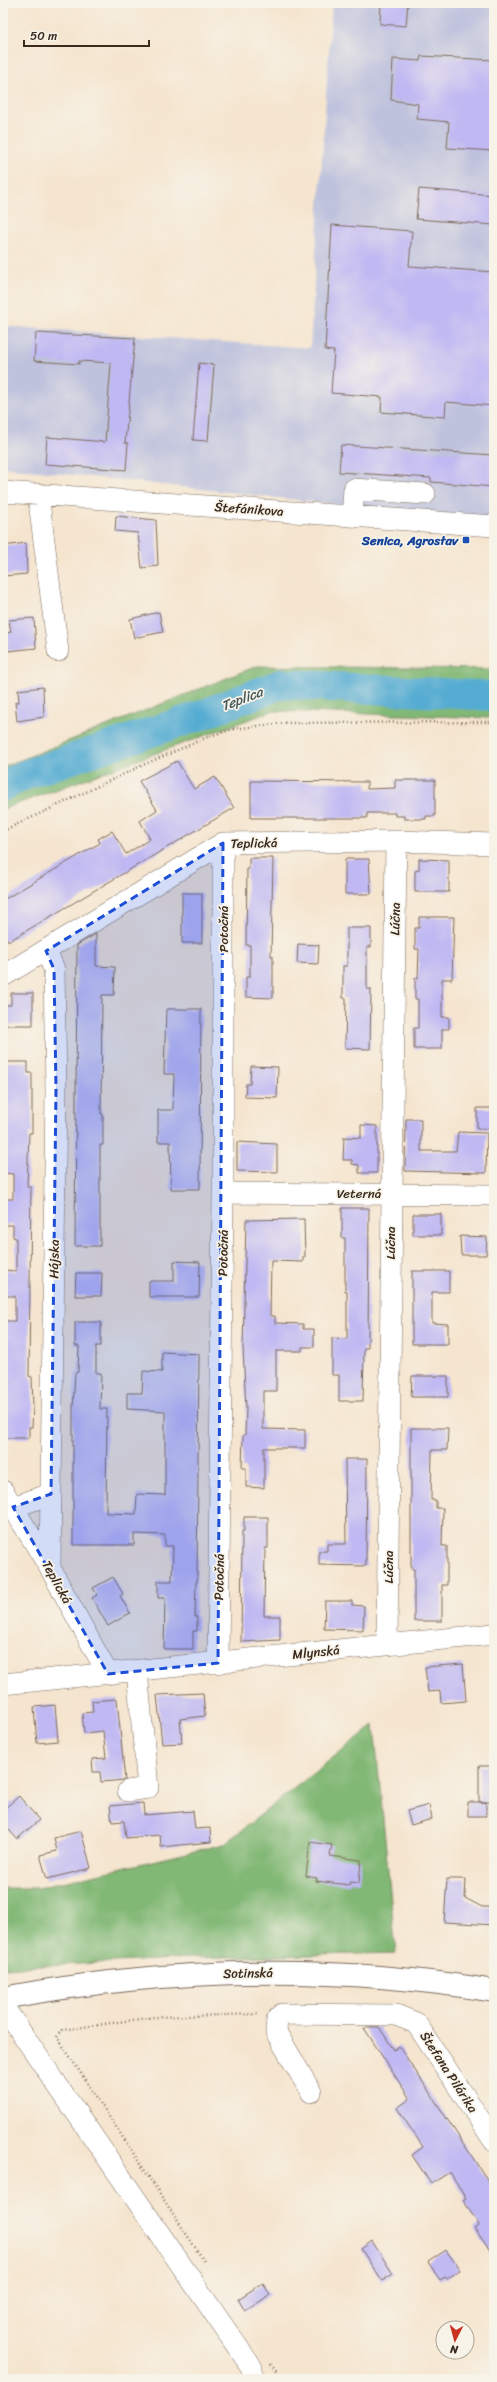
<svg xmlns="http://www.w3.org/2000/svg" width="497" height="2382" font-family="Sriracha,sans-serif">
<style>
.industrial{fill:#bfc2dd}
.forest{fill:#81b874;stroke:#5e7149}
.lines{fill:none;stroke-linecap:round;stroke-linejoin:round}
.river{stroke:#55acd2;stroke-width:30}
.building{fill:#bfb8f3}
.minor-casing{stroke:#7c6b5c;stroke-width:22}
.major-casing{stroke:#7c6b5c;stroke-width:24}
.path{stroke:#7c6b5c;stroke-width:2.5;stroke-dasharray:1 3;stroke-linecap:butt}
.minor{stroke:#fff;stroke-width:21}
.major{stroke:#fff;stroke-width:22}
.marked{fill:#1d4ed8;fill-opacity:0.2;stroke:#1d4ed8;stroke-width:3;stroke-dasharray:8 5;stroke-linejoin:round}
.transit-dot{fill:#1a4fb4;stroke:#f7f3e8;stroke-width:1.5}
.labels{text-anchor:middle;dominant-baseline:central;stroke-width:3.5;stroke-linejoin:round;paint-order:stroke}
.street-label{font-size:13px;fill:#3b2a1e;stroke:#f7f3e8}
.transit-label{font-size:13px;font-weight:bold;fill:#164399;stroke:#f7f3e8;text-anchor:end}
.water-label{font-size:14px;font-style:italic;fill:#44585d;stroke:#f7f3e8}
</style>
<rect width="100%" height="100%" fill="#f7f3e8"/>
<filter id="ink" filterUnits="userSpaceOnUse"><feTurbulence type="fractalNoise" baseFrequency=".025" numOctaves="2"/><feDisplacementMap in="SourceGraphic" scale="8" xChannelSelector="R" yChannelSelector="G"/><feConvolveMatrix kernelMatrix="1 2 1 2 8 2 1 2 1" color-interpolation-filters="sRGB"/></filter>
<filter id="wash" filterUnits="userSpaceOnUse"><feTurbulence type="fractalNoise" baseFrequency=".012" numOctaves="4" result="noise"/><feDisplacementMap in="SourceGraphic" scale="16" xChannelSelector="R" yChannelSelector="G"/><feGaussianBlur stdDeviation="0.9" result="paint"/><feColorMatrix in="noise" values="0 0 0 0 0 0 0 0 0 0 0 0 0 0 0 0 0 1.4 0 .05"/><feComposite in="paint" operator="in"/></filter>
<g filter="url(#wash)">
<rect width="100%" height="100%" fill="#f5e5cf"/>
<path class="industrial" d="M332 3H494V522L3 467V326L310 348Z"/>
<path class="forest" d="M257 666 494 669V718L272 711 3 809V767Z
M374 1725 396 1953 191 1958 3 1968V1888H38L224 1844Z"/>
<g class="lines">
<path class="river" d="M3 786 27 774 199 716 281 684 494 696"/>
</g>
<g id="blocks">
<path class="building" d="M381 3H408L406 26 380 24Z
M421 56 494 60V151L447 148 449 122 417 119 418 104 391 100 393 59 420 61Z
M419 189 494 195V225L416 219Z
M332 225 412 231 409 266 494 272V406L446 402 445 417 381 412 382 397 331 393 334 351 325 350Z
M36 333 135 338 125 443H128L126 470 45 464 47 437 105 442 111 363 79 361V364L34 361Z
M199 363 214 365 208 441 193 440Z
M341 445 494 455V487L431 482V478L339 472Z
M116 516 156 520 158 566 142 568 138 533 115 531Z
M26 543 27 574 3 576V546Z
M159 612 163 632 134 638 130 619Z
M34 618 36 648 8 651 6 633 11 632 9 620Z
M43 687 44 717 17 721 15 702H19L18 690Z
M177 761 194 789 215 777 234 808 9 941 8 939 3 942V900L100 843 98 839 112 831 126 854 150 839 140 821 157 810 139 781Z
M395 780H435V816H426V819H404V816H395V813H367V818H251V781L367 782V789L395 788Z
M249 858H273L271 956H273V998L246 997V977H250V945H246L247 869H249Z
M345 859H369L371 894H345Z
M419 859 449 860V892H415V871L419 870Z
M182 893H202V943H182Z
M419 917H454L452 979H442V1017H449V1029H442V1049H414V1028H418V999H415V978H418L419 949H415V928H419Z
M347 928H371V947H367V989H371L370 1049 345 1048 346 998H343V966H347Z
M96 934V966L115 967 114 995H102L101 1114H103V1145H100V1246H75L77 945Z
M298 944 319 945 318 964 297 963Z
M11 993H33V1025H3V1005H11Z
M166 1009H201L200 1189H171L170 1142H158V1110H173L174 1074H164Z
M5 1062H28V1073H32V1133H29L27 1187H31L29 1376 32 1377 33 1407 32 1427H29V1438H5L3 1321H15V1296H3V1270L16 1271V1238L13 1237V1225H3V1199H13V1174L3 1173Z
M251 1066 278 1067 277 1098 245 1097 246 1084H250Z
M477 1108H494V1129H477Z
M406 1119H421V1151H456L458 1132 487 1133 486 1173 405 1171Z
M361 1125 377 1126V1173H359V1165L352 1164V1160H343L344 1137 361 1138Z
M237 1142 277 1144V1172L237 1171Z
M342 1208H369L368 1348H364L363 1401H339V1375H332V1338L347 1339V1291H345V1238H342Z
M413 1214H441V1235H413Z
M304 1219 305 1257H303V1262L271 1261 270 1316H275V1323L303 1324V1329H314V1347H302V1351H276V1391H263V1429L305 1430V1448H264V1488L246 1487V1468H242L243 1435H245L246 1409 243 1348 246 1220Z
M460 1236 487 1237 486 1255H461Z
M174 1261 200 1262 199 1297H149V1281H174Z
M412 1271H449V1292H432V1323L448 1324V1344H412Z
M76 1273H102L101 1296H75Z
M75 1322H101V1346H96V1373H101L100 1409H107L106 1513 136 1514 137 1494 165 1495V1411L127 1409V1393H142L143 1371 162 1372V1352L199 1354 197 1582H196L195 1617H197V1631H193V1649H164L165 1598H158V1581H172L173 1546H165V1535L134 1534V1545H73V1408L75 1373 78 1372 79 1346H75Z
M412 1376H448V1397H411Z
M411 1428H448L447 1450H432L431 1500H436V1508H443L442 1546H447V1585H442V1621H414V1569H411Z
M345 1459H367L366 1566 319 1565V1551H327V1544H346Z
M244 1517H268V1548H265L264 1616H280V1640L241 1642 242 1531H244Z
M113 1577 123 1594 120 1596 130 1613 108 1626 92 1598 97 1595 93 1588Z
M325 1601H352V1605L364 1606 363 1630 324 1629Z
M463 1664 466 1701 441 1703 440 1691 428 1692 425 1667Z
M203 1693 205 1716 180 1719 182 1743 162 1744 157 1695Z
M117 1699 125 1780 101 1782 100 1772H93L92 1759 106 1758 103 1731 84 1733 82 1713 93 1712 92 1701Z
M55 1705 58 1741 37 1743 34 1707Z
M479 1766H494V1802H479Z
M19 1796 39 1820 17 1839 3 1823V1810Z
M468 1802H486V1816H468Z
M143 1803 144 1815 193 1811 195 1829 210 1828 211 1842 161 1847 160 1835 126 1838 124 1821 112 1822 110 1806Z
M429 1805 432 1819 411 1825 407 1811Z
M81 1831 91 1868 47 1879 40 1855 57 1851 54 1838Z
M310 1842 332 1845 330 1856 361 1860 359 1883 350 1882 349 1885 316 1881 317 1878 306 1876Z
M447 1879H466L465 1898 482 1907H494V1925L444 1922Z
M367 2027H379L394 2050 399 2046 494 2190V2256L474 2228 479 2225 463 2200 466 2198 450 2172 431 2184 412 2155 423 2147 397 2108 410 2099 364 2028Z
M372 2241 393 2274 382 2281 361 2249Z
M446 2250 460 2270 447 2279 445 2277 440 2280 428 2262Z
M263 2283 270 2295 245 2311 238 2299Z"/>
</g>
</g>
<g filter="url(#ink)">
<use href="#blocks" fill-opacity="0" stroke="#7c6b5c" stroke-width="1"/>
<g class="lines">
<defs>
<path id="minor" d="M3 492 494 526
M38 494 58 651
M352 516 354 489 425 494
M46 951 54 969 56 1089 50 1568
M3 976 223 843 396 841 494 844
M223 1193 494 1195
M3 1491 50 1568 108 1674
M13 1507 51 1494
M387 1644 396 841
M218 1663 223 1193V843
M3 1684 494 1634
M128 1791 148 1788 137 1671
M3 2006 252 2368 253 2379
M311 2092 276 2032 277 2019 282 2014 396 2015 416 2023 494 2141"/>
<path id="major" d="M3 1998C165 1968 331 1964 494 1991"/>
</defs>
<use href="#minor" class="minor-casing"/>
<use href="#major" class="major-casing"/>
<path class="path" d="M3 831 143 765 210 736 233 729 284 723 494 722
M204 2261 57 2037 62 2030 154 2017 259 2014
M271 2364 281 2379"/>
<use href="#minor" class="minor"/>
<use href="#major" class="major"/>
</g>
</g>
<path class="marked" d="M223 843 218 1663 108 1674 13 1507 51 1494 56 1089 54 969 46 951Z"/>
<rect class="transit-dot" x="462" y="536" width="8" height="8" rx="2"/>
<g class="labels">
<g class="street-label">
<text transform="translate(249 509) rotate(4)">Štefánikova</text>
<text transform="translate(254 843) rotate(-1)">Teplická</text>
<text transform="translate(395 919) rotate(-89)">Lúčna</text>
<text transform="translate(223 929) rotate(-90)">Potočná</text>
<text x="359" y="1193">Veterná</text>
<text transform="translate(390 1243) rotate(-90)">Lúčna</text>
<text transform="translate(223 1253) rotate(-89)">Potočná</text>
<text transform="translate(54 1259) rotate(-89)">Hájska</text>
<text transform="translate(388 1567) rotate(-90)">Lúčna</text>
<text transform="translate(219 1577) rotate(-89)">Potočná</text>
<text transform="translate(57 1582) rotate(61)">Teplická</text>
<text transform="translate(316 1652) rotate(-6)">Mlynská</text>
<text transform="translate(248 1973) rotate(-1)">Sotinská</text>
<text transform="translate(449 2072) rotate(57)">Štefana Pilárika</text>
</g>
<g class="transit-label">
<text x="458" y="540">Senica, Agrostav</text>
</g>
<g class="water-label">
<text transform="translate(242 699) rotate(-21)">Teplica</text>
</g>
</g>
<rect width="497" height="2382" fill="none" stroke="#f7f3e8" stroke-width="16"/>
<g transform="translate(455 2340) rotate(186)"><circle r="19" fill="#f7f3e8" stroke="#aca397"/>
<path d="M0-3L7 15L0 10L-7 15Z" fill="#c8321e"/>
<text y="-6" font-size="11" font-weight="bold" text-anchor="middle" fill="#3b2a1e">N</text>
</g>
<path d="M24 40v6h125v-6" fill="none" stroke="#3b2a1e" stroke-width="2"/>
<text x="30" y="40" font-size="12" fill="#3b2a1e" stroke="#f7f3e8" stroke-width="3" paint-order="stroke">50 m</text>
</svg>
